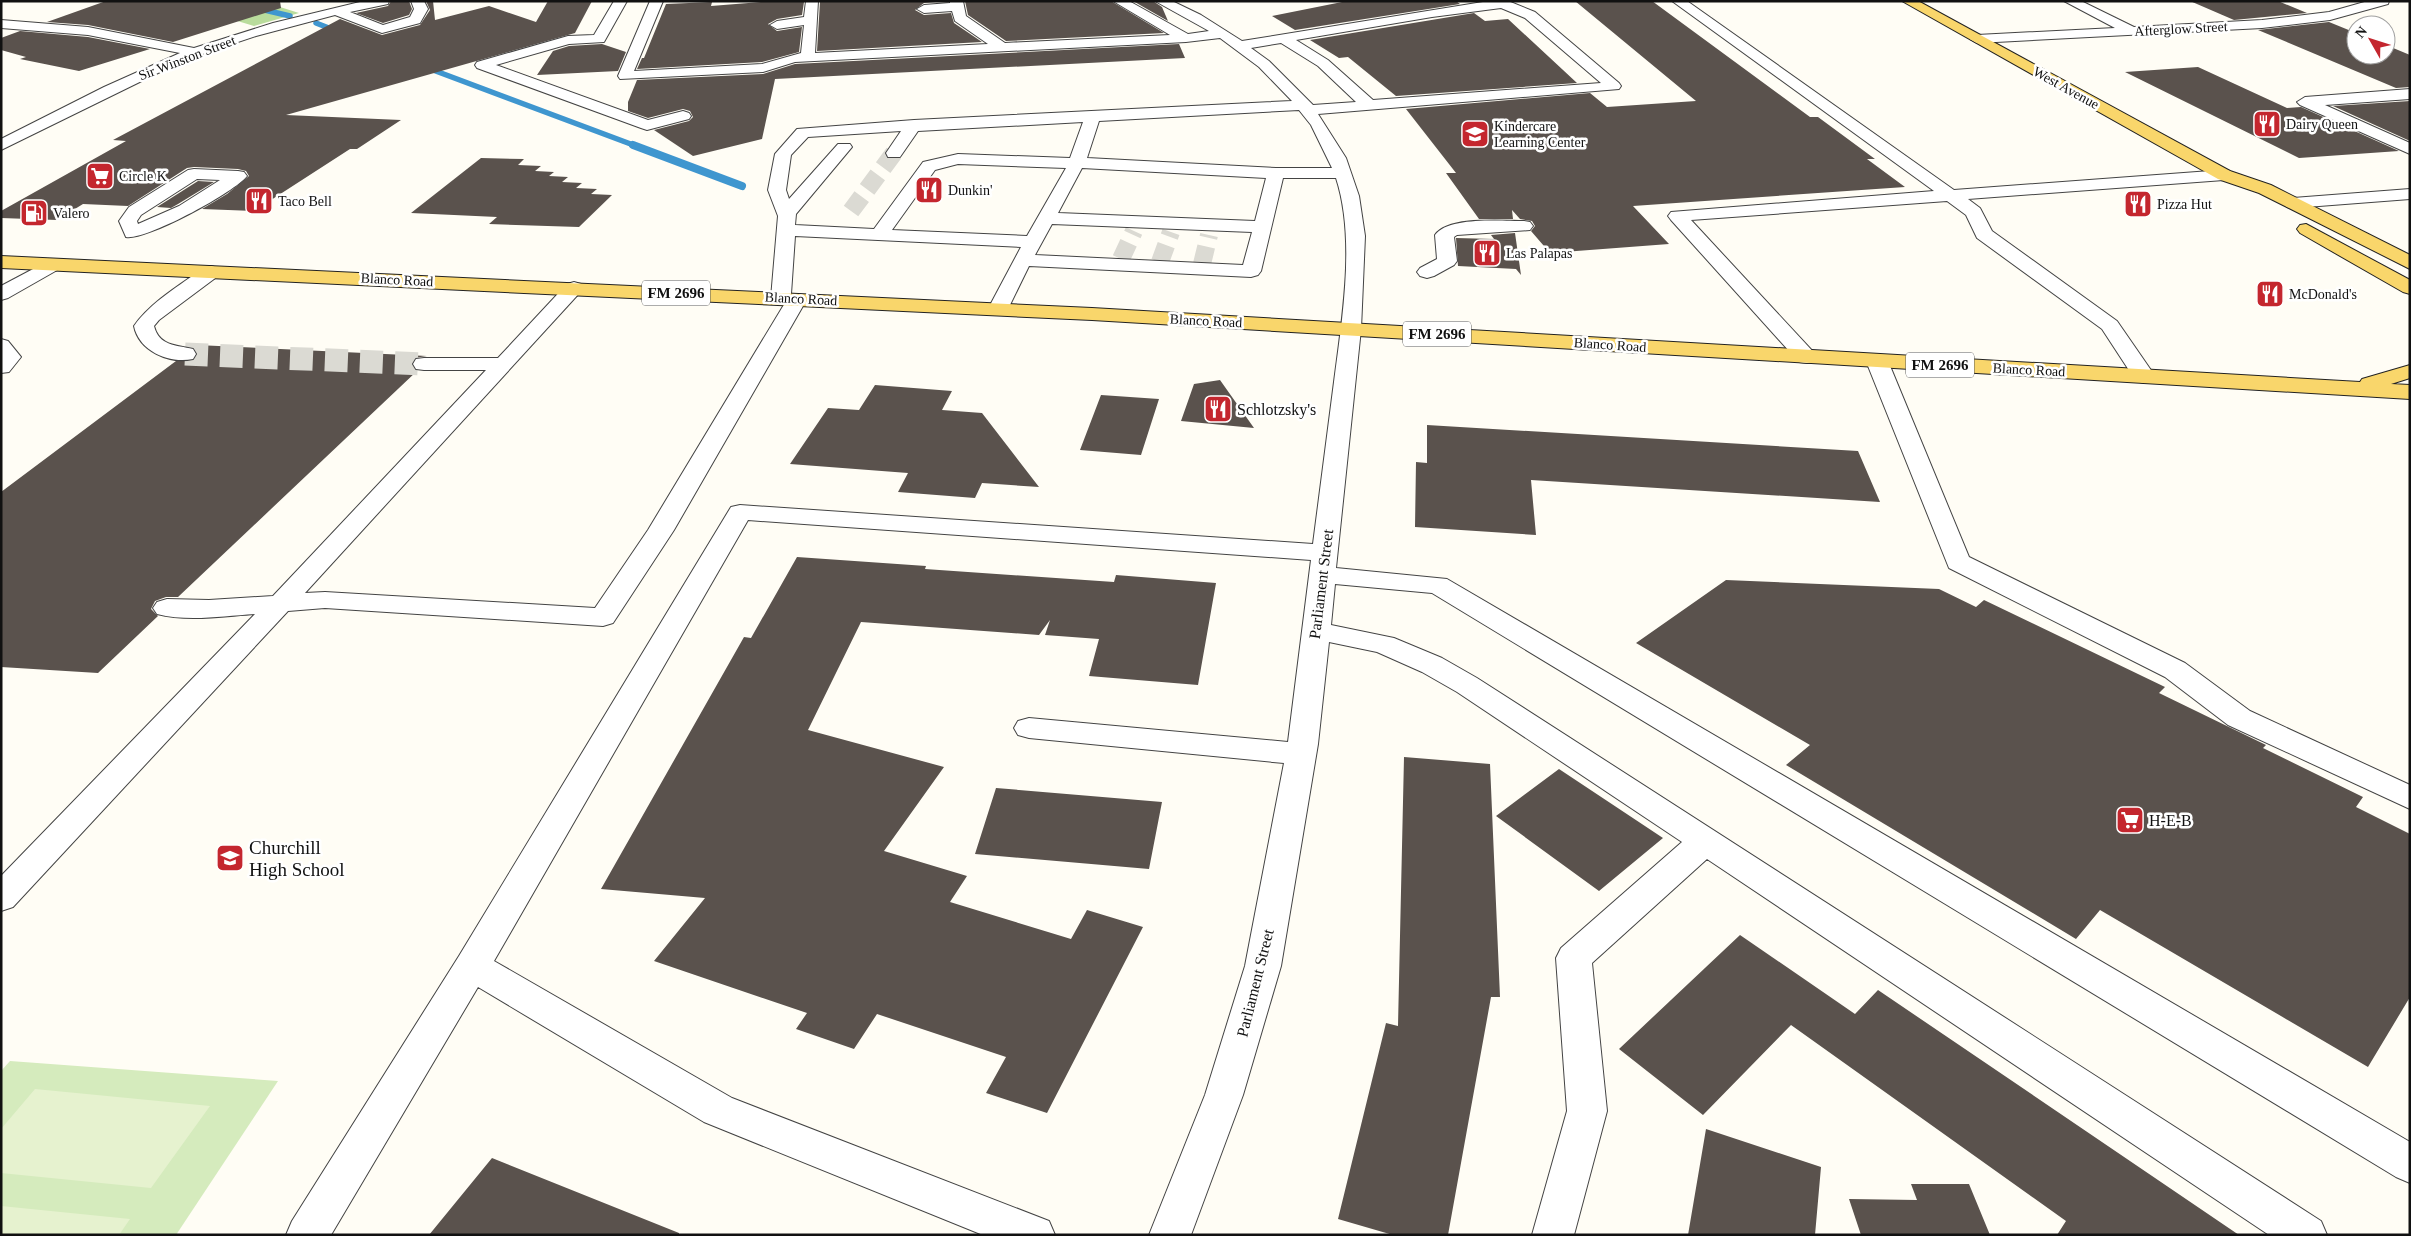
<svg xmlns="http://www.w3.org/2000/svg" width="2411" height="1236" font-family="Georgia,serif">
<style>
.green{fill:#d5ebbd}
.forest{fill:#b9dc9c}
.pitch{fill:#e6f2cf}
.lines{fill:none;stroke-linecap:round;stroke-linejoin:round}
.stream-far1{stroke:#3f96cf;stroke-width:5.5}
.stream{stroke:#3f96cf;stroke-width:8}
.building{fill:#5a524d}
.minor-tunnel-far1{stroke:#dbdad3;stroke-width:18;stroke-dasharray:18 9;stroke-linecap:butt}
.minor-tunnel{stroke:#dbdad3;stroke-width:23;stroke-dasharray:23 12;stroke-linecap:butt}
.minor-casing{stroke:#444;stroke-width:2}
.major-casing{stroke:#222;stroke-width:2}
.minor{fill:#fff;fill-rule:evenodd}
.major{fill:#f9d66b;fill-rule:evenodd}
.labels{text-anchor:middle;dominant-baseline:central;stroke-width:5;stroke-linejoin:round;paint-order:stroke}
.far-street-label{font-size:14px;fill:#111;stroke:#fff}
.far-poi-label{font-size:14px;fill:#111;stroke:#fff;text-anchor:start}
.shield{fill:#fff;stroke:#585858;stroke-width:1}
.shield-label{font-size:15px;font-weight:bold;fill:#111}
.poi-label{font-size:16px;fill:#111;stroke:#fff;text-anchor:start}
.street-label{font-size:16px;fill:#111;stroke:#fff}
.near-poi-label{font-size:19px;fill:#111;stroke:#fff;text-anchor:start}
</style>
<rect width="100%" height="100%" fill="#fffdf5"/>
<path class="green" d="M10 1061 278 1081 176 1235H1V1071Z"/>
<path class="forest" d="M171 1H261L299 13 254 26Z"/>
<path class="pitch" d="M35 1089 210 1106 151 1188 1 1173V1129Z
M1 1206 130 1219 119 1235H1Z"/>
<g class="lines">
<path class="stream-far1" d="M256 8 290 16
M316 23 339 32
M425 67 636 146"/>
<path class="stream" d="M633 145 742 186"/>
</g>
<path class="building" d="M106 1H280L281 8 173 42 88 25 47 22Z
M391 1H409L412 9 409 15 383 23 356 13 388 6Z
M426 1H433L435 20 489 6 536 22 548 1H592L575 33 286 115 401 120 357 149H350L254 211 202 209 227 194 249 176 246 171 238 169 194 167 187 168 128 206 83 204 57 220 1 218V211L126 141 113 140 340 19 382 35 420 25 430 10Z
M774 1 804 2 802 15 777 19 768 24 777 31 802 27 799 52 762 62 637 69 642 58H644L666 4 712 2 711 6Z
M828 1H948L924 3 915 10 924 15 951 13 954 23 982 42 817 51 820 2Z
M965 1H1111L1164 33 1006 41 968 15Z
M1133 1H1153L1162 7 1168 21Z
M1347 1H1456L1460 4 1295 30 1272 16Z
M1575 1H1652L1810 117H1818L1875 159H1867L1905 187 1633 206 1669 244 1550 253 1531 231 1535 226 1532 221 1520 219 1512 210 1513 219H1479L1446 173H1456L1406 109 1590 93 1607 107 1696 101Z
M2190 1H2278L2307 13 2234 20Z
M1474 13 1485 21 1508 19 1577 83 1396 96 1348 57 1339 58 1310 40Z
M2329 22 2356 33V55H2386V45L2410 55V87L2396 88 2258 30Z
M20 31 88 37 150 49 79 71 20 59 26 57 1 50V38Z
M602 44 626 52 618 71 537 75 553 51 569 46Z
M1179 44 1185 58 775 79 762 139 693 156 654 130 689 121 693 117 690 111 683 109 648 118 628 111V102L637 80 763 74 795 64Z
M2198 67 2287 108 2301 107 2399 151 2299 158 2125 72Z
M2410 101V141L2333 106Z
M481 158 524 159 518 165 541 166 535 171 554 172 549 176 568 177 562 182 582 183 576 188 597 189 591 194 612 195 579 227 489 224 497 217 411 213Z
M198 181 214 182 178 204 171 208 157 207Z
M1515 233 1521 275 1516 269 1458 266 1456 238 1494 239 1491 235Z
M197 345 427 356 414 358 411 365 417 371 178 597H166L155 601 151 609 158 616 98 673 1 667V492L176 361 195 360 198 353 194 348Z
M1220 380 1254 428 1181 421 1194 384Z
M875 385 952 391 942 410 982 413 1039 487 982 483 975 498 898 492 908 473 790 464 828 408 859 410Z
M1101 395 1159 399 1141 455 1080 450Z
M1427 425 1858 451 1880 502 1531 480 1536 535 1415 527 1416 462 1427 463Z
M797 557 926 566 925 569 1114 582 1116 575 1216 583 1198 685 1089 676 1099 639 1045 635 1050 620 1039 635 861 622 808 730 944 767 884 851 967 876 950 902 1071 939 1087 910 1143 927 1047 1113 986 1093 1006 1057 877 1014 854 1049 796 1029 807 1013 654 961 705 898 601 889 744 637 751 638Z
M1726 580 1939 589 1976 607 1984 600 2165 687 2159 693 2266 745 2263 748 2363 797 2356 807 2410 834V997L2368 1067 2100 910 2076 939 1786 765 1810 745 1636 643Z
M1404 757 1490 764 1500 997H1491L1448 1235H1393L1338 1219 1386 1023 1398 1026Z
M1559 769 1663 838 1599 891 1496 816Z
M996 788 1162 802 1149 869 975 854Z
M1740 935 1855 1014 1878 990 2239 1235H2057L2066 1221 1791 1025 1703 1115 1619 1049Z
M1706 1129 1821 1167 1815 1235H1688Z
M492 1158 679 1233V1235H429Z
M1911 1184H1969L1990 1235H1861L1849 1199 1917 1200Z"/>
<g class="lines">
<path class="minor-tunnel-far1" d="M851 211 894 153
M1121 259 1134 231
M1160 262 1171 232
M1202 264 1209 235"/>
<path class="minor-tunnel" d="M185 354 424 364"/>
<defs>
<path id="minor" d="M364 1H389L388 4 350 12 383 25 410 17 414 9 411 1H424L428 9 420 23 382 33 335 15 256 36 205 53 158 73 1 150V139L104 87 180 53 88 35 1 28V20L88 27 194 48 273 23Z
M614 1H627L604 42 569 44 496 65 648 120 683 111 689 113 691 116 689 119 647 130 641 128 477 68 475 65 477 62 568 36 594 35Z
M650 1H663L634 71 762 64 801 53 804 25 777 29 770 25 777 21 804 17 806 1H818L815 53 988 44 955 21 952 11 924 13 917 9 924 5 950 3V1H963L966 16 1005 43 1170 35 1113 1H1129L1188 34 1209 31 1155 1H1172L1201 15 1242 41 1489 1H1508L1535 12 1619 83 1621 86 1619 89 1318 114 1346 158 1359 196 1365 236 1361 329 1336 568 1447 579 2410 1142V1183L2396 1177 1432 593 1335 584 1331 625 1394 638 1442 658 1477 678 2321 1221 2327 1235H2269L1707 859 1592 963 1607 1111 1574 1235H1532L1567 1111 1556 958 1561 948 1682 842 1457 692 1422 672 1377 652 1329 642 1318 744 1281 966 1243 1095 1191 1235H1149L1205 1095 1245 966 1284 763 1029 738 1018 735 1014 728 1018 721 1029 718 1288 742 1311 560 748 520 494 961 732 1098 1049 1221 1055 1235H983L704 1122 478 987 331 1235H286L292 1221 459 956 731 507 740 505 1313 544C1320 490 1327 436 1334 382 1342 319 1356 239 1336 178H1283L1261 271 1258 275 1251 277 1029 266 1008 309 1005 313 998 315 991 313 988 309 1021 247 795 236 791 294 804 295 807 299 674 530 613 623 603 626 325 608 288 611 13 907 1 911V876L255 614C223 616 188 622 157 614L153 608 157 602 167 599 209 600 273 596 486 370H424L416 369 413 364 416 359 424 358H498L567 284 574 282 581 284 584 288 305 593 325 592 595 608 648 530 785 303 774 302 771 298 778 216 768 190 775 154 797 129 914 120 1292 101 1259 67 1220 38 1186 42 795 62 763 72 620 79 618 76ZM1501 8 1525 18 1601 83 1373 100 1328 60 1296 40 1432 17ZM1281 43 1318 66 1356 102 1313 105 1269 61 1251 48ZM1299 110 1311 125 1332 168H1276L1087 158 1099 121ZM1083 122 1070 158 958 154 923 162 874 229 795 225 796 214 852 147 850 144H838L789 199 786 190 791 155 808 137 901 131 886 153 888 157H900L918 131ZM958 164 1066 168 1027 236 892 230 935 170ZM1082 168 1266 178 1255 221 1058 213ZM1052 224 1252 232 1243 265 1035 255Z
M1672 1H1687L1954 190 2224 170 2230 171 2233 175 2230 179 2224 180 1968 199 1980 208 1992 231 2117 321 2155 376 2152 381 2144 383 2136 381 2102 329 1977 238 1966 215 1947 201 1691 220 1818 357 1815 362 1807 363 1799 362 1671 220 1668 216 1671 212 1934 191Z
M2064 1H2081L2134 27 2262 20 2329 12 2368 1H2389L2388 4 2330 20 2262 28 1977 43 1970 39 1977 35 2115 28Z
M2410 89V99L2325 105 2410 143V154L2300 105 2297 102 2305 97Z
M194 169 238 171 244 172 247 176C235 192 145 241 126 237L119 221 129 207 188 170ZM197 179 220 180 179 206 138 224 137 221 141 215Z
M2410 189V199L2293 208 2287 207 2284 203 2287 199 2293 198Z
M1524 221 1530 222 1533 226 1530 230 1457 235 1454 237 1457 261 1454 265 1434 276 1427 278 1420 276 1417 272 1420 268 1437 259 1435 235C1448 216 1503 221 1524 221Z
M52 259 59 261 62 265 59 269 8 298 1 300V286Z
M211 266 218 268 221 272 218 276 159 320 154 326C159 346 176 345 193 349L196 354 193 359C169 364 139 351 134 326 151 302 180 285 204 268Z
M1 339 8 341 21 357 9 372 1 373Z
M1877 355 1885 356 1888 361 1969 557 2185 663 2250 711 2410 785V809L2228 725 2165 677 1949 568 1866 361 1869 356Z"/>
<path id="major" d="M1902 1H1918L2230 171 2271 185 2410 255V269L2259 193 2218 179Z
M2306 224 2410 280V294L2403 292 2300 233 2297 229 2300 225Z
M1 256 1092 308 2360 382 2362 379 2410 365V378L2391 384 2410 385V399L1092 320 1 268Z"/>
</defs>
<use href="#minor" class="minor-casing"/>
<use href="#major" class="major-casing"/>
<use href="#minor" class="minor"/>
<use href="#major" class="major"/>
</g>
<defs>
<symbol id="restaurant-square" viewBox="-11 -11 22 22"><rect x="-9" y="-9" width="18" height="18" rx="4" fill="#c4262e" stroke="#fff"/><path d="M-5-6h1v4h1v-4h1v4h1v-4h1v5L-1.5 .5V6h-2V.5L-5-1ZM5-6V6H3V1.5H1.5Q1.5-4 5-6Z" fill="#fff"/></symbol>
<symbol id="school-square" viewBox="-11 -11 22 22"><rect x="-9" y="-9" width="18" height="18" rx="4" fill="#c4262e" stroke="#fff"/><path d="M0-5L7-2L0 1L-7-2ZM-4 1L0 2.5L4 1V4Q0 6-4 4Z" fill="#fff"/></symbol>
<symbol id="supermarket-square" viewBox="-11 -11 22 22"><rect x="-9" y="-9" width="18" height="18" rx="4" fill="#c4262e" stroke="#fff"/><path d="M-6-5.5h2.5l.6 2H6L4.5 2H-2.5L-4.4-4H-6ZM-1.5 3.2a1.3 1.3 0 1 0 .1 0ZM3 3.2a1.3 1.3 0 1 0 .1 0Z" fill="#fff"/></symbol>
<symbol id="fuel-square" viewBox="-11 -11 22 22"><rect x="-9" y="-9" width="18" height="18" rx="4" fill="#c4262e" stroke="#fff"/><path d="M-5.5-6h7V0h2V4h1.3V-2.5L3-4.5l.8-.8L6-3V5H2.5V1h-1V6h-7ZM-4.2-4.7v3.2H.2V-4.7Z" fill="#fff"/></symbol>
</defs>
<g fill-rule="evenodd">
<use href="#restaurant-square" x="2251" y="108" width="32" height="32"/>
<use href="#school-square" x="1459" y="118" width="32" height="32"/>
<use href="#supermarket-square" x="84" y="160" width="32" height="32"/>
<use href="#restaurant-square" x="913" y="174" width="32" height="32"/>
<use href="#restaurant-square" x="243" y="185" width="32" height="32"/>
<use href="#restaurant-square" x="2122" y="188" width="32" height="32"/>
<use href="#fuel-square" x="18" y="197" width="32" height="32"/>
<use href="#restaurant-square" x="1471" y="237" width="32" height="32"/>
<use href="#restaurant-square" x="2254" y="278" width="32" height="32"/>
<use href="#restaurant-square" x="1202" y="393" width="32" height="32"/>
<use href="#supermarket-square" x="2114" y="804" width="32" height="32"/>
<use href="#school-square" x="214" y="842" width="32" height="32"/>
</g>
<g class="labels">
<g class="far-street-label">
<text transform="translate(2181 29) rotate(-3)">Afterglow Street</text>
<text transform="translate(187 58) rotate(-21)">Sir Winston Street</text>
<text transform="translate(2066 88) rotate(29)">West Avenue</text>
<text transform="translate(397 280) rotate(3)">Blanco Road</text>
<text transform="translate(801 299) rotate(3)">Blanco Road</text>
<text transform="translate(1206 321) rotate(3)">Blanco Road</text>
<text transform="translate(1610 345) rotate(4)">Blanco Road</text>
<text transform="translate(2029 370) rotate(3)">Blanco Road</text>
</g>
<g class="far-poi-label">
<text x="2286" y="124">Dairy Queen</text>
<text x="1494" y="126">Kindercare<tspan x="1494" dy="16">Learning Center</tspan></text>
<text x="119" y="176">Circle K</text>
<text x="948" y="190">Dunkin'</text>
<text x="278" y="201">Taco Bell</text>
<text x="2157" y="204">Pizza Hut</text>
<text x="53" y="213">Valero</text>
<text x="1506" y="253">Las Palapas</text>
<text x="2289" y="294">McDonald's</text>
</g>
<g class="shield">
<rect x="642" y="280.5" width="68" height="25" rx="4"/>
<rect x="1403" y="321.5" width="68" height="25" rx="4"/>
<rect x="1906" y="352.5" width="68" height="25" rx="4"/>
</g>
<g class="shield-label">
<text x="676" y="293">FM 2696</text>
<text x="1437" y="334">FM 2696</text>
<text x="1940" y="365">FM 2696</text>
</g>
<g class="poi-label">
<text x="1237" y="409">Schlotzsky's</text>
<text x="2149" y="820">H-E-B</text>
</g>
<g class="street-label">
<text transform="translate(1321 584) rotate(-83)">Parliament Street</text>
<text transform="translate(1255 983) rotate(-76)">Parliament Street</text>
</g>
<g class="near-poi-label">
<text x="249" y="847">Churchill<tspan x="249" dy="22">High School</tspan></text>
</g>
</g>
<rect width="2411" height="1236" fill="none" stroke="#111111" stroke-width="5"/>
<g transform="translate(2371 40) rotate(309)"><circle r="24" fill="#ffffff" stroke="#a0a0a0"/>
<path d="M0-4L9 19L0 12L-9 19Z" fill="#c4262e"/>
<text y="-8" font-size="14" font-weight="bold" text-anchor="middle" fill="#111111">N</text>
</g>
</svg>
